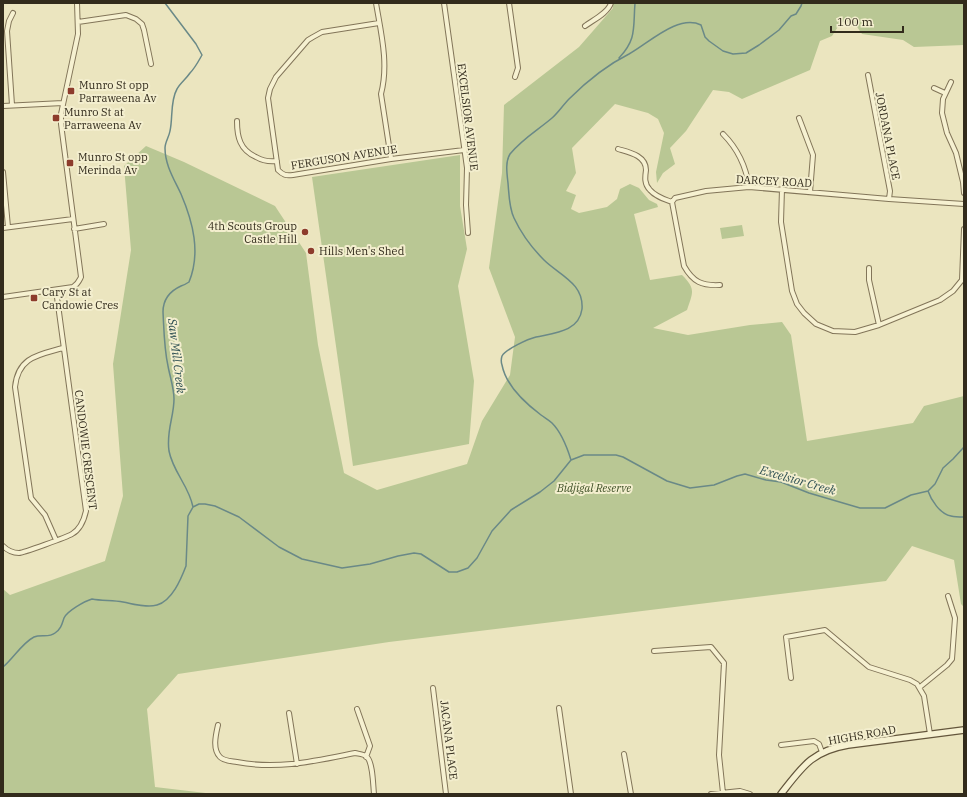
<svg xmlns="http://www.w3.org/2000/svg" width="967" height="797" font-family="'IBM Plex Serif',serif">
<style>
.green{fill:#b9c794}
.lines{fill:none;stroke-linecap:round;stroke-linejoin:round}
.stream{stroke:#6a8987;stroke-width:1.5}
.street-casing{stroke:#827559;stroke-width:6}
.secondary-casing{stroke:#64563c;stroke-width:8}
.street{stroke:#f6f1d1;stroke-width:4}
.secondary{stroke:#f6f1d1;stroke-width:5.5}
.poi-dot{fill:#8d3c2c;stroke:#f3eece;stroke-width:1.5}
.labels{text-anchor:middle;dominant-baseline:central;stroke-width:4;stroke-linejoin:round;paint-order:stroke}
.poi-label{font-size:11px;fill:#322b1c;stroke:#f3eece;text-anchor:start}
.street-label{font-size:11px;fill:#322b1c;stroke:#f3eece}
.park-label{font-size:11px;font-style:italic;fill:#3c4e24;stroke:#f3eece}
.water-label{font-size:12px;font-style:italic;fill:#2c4e51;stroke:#f3eece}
</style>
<rect width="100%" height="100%" fill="#ebe5bf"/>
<path class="green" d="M613 3H964V45L914 47 903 40 862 34 853 21 841 22 832 36 820 41 810 70 742 99 729 92 713 90 686 131 670 148 675 164 663 173 657 183 656 172 664 133 658 119 648 113 615 104 572 148 576 173 566 191 576 195 571 209 579 213 607 207 617 199 620 189 630 184 639 188 649 200 657 204 658 207 634 214 650 280 682 275C696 289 693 292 687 310L653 328 688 335 750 325 782 322 791 335 807 441 913 423 924 406 964 396V607L961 604 954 560 912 546 886 581 389 642 178 674 147 709 155 787 214 794H3V589L10 595 105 561 123 496 113 364 131 250 124 166 146 146 184 162 275 206 306 253 318 345 344 473 377 490 467 464 482 421 510 375 515 337 489 268 502 173 504 105 579 47 613 8Z
M460 155V206L467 249 458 286 474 381 469 444 353 466 312 177Z
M742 225 744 236 722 239 720 228Z"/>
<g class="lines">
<path class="stream" d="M165 3 196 44 202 55C198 62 195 68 190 73 186 79 180 83 177 89 170 101 173 118 170 131 169 137 165 142 165 148 165 165 174 179 181 194 193 222 201 253 189 282 186 284 184 285 181 286 170 291 163 300 163 312 164 330 164 348 168 366 170 377 174 388 174 399 174 417 166 431 169 451 173 472 189 486 193 507
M619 58C637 39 633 28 635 3
M571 460C567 447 562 433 552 423 549 420 545 418 541 415 525 403 506 386 502 365 501 362 501 359 502 356 506 349 528 339 536 337 554 333 579 332 582 309 584 283 559 275 544 260 532 248 521 233 514 218 509 208 509 194 508 183 507 174 505 162 510 154 522 139 538 130 552 118 558 113 563 105 569 99 587 81 607 65 629 54 649 43 678 14 701 25L705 37 709 41 723 51 733 54 746 53 759 45 779 30 791 16 796 14 801 6 802 3
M928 491 935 484 943 468 953 459 964 447
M3 667C13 659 22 643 34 637 41 634 49 638 55 633 61 629 62 624 64 618 67 611 85 601 92 599 102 601 113 600 123 602 134 604 146 608 157 605 172 601 181 579 186 566L188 516 193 507 199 504H205L215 506 239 517 279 547 302 559 342 568 370 564 398 556 414 553 421 554 449 572H457L468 568 477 558 492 531 511 510 540 492 554 481 571 460 584 455H616L623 457 667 481 690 488 714 485 737 476 745 474 766 480 781 482 809 493 860 508H885L911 495 928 491C931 500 940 514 951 516 955 517 960 517 964 517"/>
<defs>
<path id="street" d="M376 3C381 33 389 64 381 94L391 159
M444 3 467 168 466 205 468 233
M509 3 518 68 515 77
M78 22 126 15 136 19 142 24 144 30 151 64
M379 23 322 32 313 37 308 40 276 77 270 89 268 98 278 170C283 175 286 176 293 175L391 159 464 150
M585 26C593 20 608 13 611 3
M868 75 890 191 889 199
M951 82 943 99 942 113 947 133 956 153 963 182 964 193
M934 88 945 93
M12 105 7 31 9 21 13 13
M3 106 63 103
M799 118 813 155 810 192
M237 121C237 137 240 150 256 157 263 161 269 162 277 161
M723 134C738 149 746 166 749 187
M618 149C628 152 646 155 646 170 645 177 644 184 650 190 656 197 664 199 672 202
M3 172 8 227
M782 189 781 222 792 291 797 304 804 313 816 324 833 331 855 332 879 325 940 300 953 291 962 280 964 229
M3 228 73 219
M74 229 104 224
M869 268V280L879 325
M720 285C702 286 693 282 684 266L672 202 675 198 706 191 749 187 889 199 964 204
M3 297 73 287C78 284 79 281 81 277L61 124V114L78 34 77 3
M56 540 45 515 31 498 15 387C18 357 38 355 63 348
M3 546C7 550 13 553 19 553 23 553 67 537 72 534 81 529 84 520 86 511L56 290
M654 651 711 647 724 663 719 755 723 793
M791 678 786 637 825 630 869 667 910 680 917 684 924 696 930 734
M920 687 947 665 952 659 955 618 948 596
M433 688 446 794
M559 708 571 794
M357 709 370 746 366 757
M289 713 297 764
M218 725C216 734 212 749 220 757 224 761 231 761 237 762 278 770 315 761 355 753 359 754 364 754 367 757 373 763 373 785 374 794
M781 745 814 741 819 744 822 752
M624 754 631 794
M711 794 740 791 750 794"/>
<path id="secondary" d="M781 794C802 767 812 751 848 745L964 730"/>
</defs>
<use href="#street" class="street-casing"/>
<use href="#secondary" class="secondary-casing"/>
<use href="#street" class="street"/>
<use href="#secondary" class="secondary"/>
</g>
<g class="poi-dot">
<rect x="67" y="87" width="8" height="8" rx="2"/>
<rect x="52" y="114" width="8" height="8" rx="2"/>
<rect x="66" y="159" width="8" height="8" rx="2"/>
<circle cx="305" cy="232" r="4"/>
<circle cx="311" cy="251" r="4"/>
<rect x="30" y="294" width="8" height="8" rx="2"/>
</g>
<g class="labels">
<g class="poi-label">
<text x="79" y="85">Munro St opp<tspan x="79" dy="13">Parraweena Av</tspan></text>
<text x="64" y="112">Munro St at<tspan x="64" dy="13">Parraweena Av</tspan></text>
<text x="78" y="157">Munro St opp<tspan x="78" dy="13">Merinda Av</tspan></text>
<text x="297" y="226" text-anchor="end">4th Scouts Group<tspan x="297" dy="13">Castle Hill</tspan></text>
<text x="319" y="251">Hills Men's Shed</text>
<text x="42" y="292">Cary St at<tspan x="42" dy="13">Candowie Cres</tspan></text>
</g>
<g class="street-label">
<text transform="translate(468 117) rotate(83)">EXCELSIOR AVENUE</text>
<text transform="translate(888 136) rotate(79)">JORDANA PLACE</text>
<text transform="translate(344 157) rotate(-9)">FERGUSON AVENUE</text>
<text transform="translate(774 181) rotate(3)">DARCEY ROAD</text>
<text transform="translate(86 450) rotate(83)">CANDOWIE CRESCENT</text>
<text transform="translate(862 735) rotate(-10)">HIGHS ROAD</text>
<text transform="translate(449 740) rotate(83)">JACANA PLACE</text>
</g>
<g class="park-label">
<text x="594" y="488">Bidjigal Reserve</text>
</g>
<g class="water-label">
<text transform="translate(177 356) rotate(83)">Saw Mill Creek</text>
<text transform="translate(798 480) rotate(16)">Excelsior Creek</text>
</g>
</g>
<rect width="967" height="797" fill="none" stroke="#322b1c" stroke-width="8"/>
<path d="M831 26v6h72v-6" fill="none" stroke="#322b1c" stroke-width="2"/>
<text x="837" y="26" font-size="12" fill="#322b1c" stroke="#f3eece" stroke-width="3" paint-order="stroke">100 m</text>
</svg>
